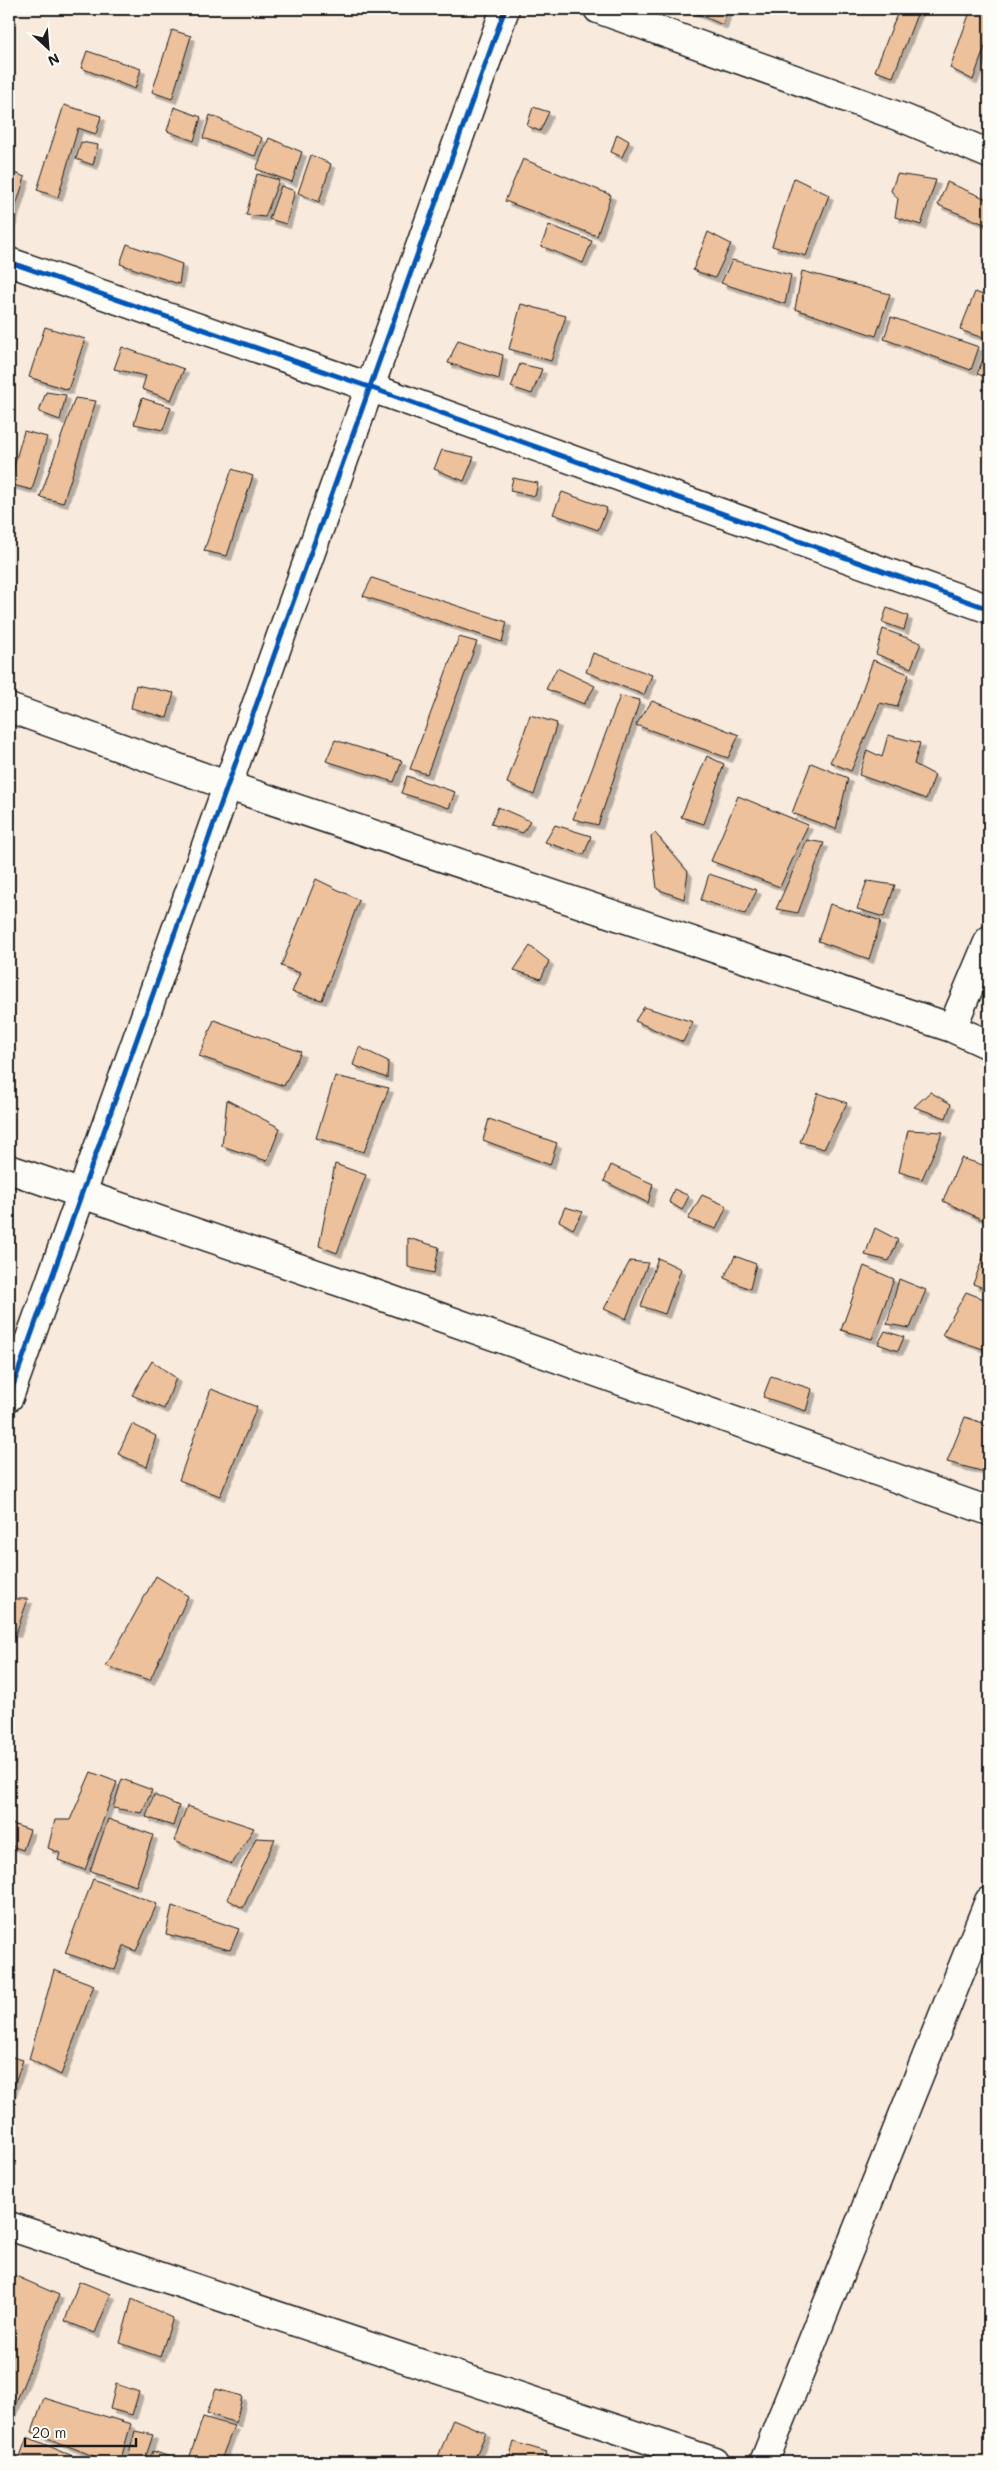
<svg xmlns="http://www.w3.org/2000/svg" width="998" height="2471" font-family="Mali,sans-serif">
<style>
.building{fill:#ecc19c;stroke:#1c1c1c;filter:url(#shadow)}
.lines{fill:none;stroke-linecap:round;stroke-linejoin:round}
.street-casing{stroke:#1c1c1c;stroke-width:31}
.secondary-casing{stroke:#1c1c1c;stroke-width:31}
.street{stroke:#fdfcf7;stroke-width:28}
.secondary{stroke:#fdfcf7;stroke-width:28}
.cycleway-casing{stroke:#fdfcf7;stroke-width:8}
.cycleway{stroke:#0057b8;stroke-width:5}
</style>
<defs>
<filter id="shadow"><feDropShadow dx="4.5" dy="4.5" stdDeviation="0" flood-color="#0004"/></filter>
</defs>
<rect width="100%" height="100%" fill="#f8eadc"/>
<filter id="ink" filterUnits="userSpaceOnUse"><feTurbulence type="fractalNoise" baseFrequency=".02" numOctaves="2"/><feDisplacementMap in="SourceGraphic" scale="10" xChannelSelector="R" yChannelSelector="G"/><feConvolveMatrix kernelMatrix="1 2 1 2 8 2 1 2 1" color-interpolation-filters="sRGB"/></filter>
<g filter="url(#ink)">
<path class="building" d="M687 9H727L723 25Z
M899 9H919L893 77 875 71Z
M971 9H989V35L973 80 950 68Z
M172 30 191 36 172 99 152 92Z
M87 51 141 69 135 89 81 68Z
M64 105 101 116 96 134 78 128 58 197 37 190Z
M174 107 201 117 194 141 167 131Z
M533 107 549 112 540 131 527 126Z
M210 115 262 138 255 156 203 138Z
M617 134 629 141 622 157 611 152Z
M269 138 302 152 292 182 256 169Z
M81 142 98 145 93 165 76 159Z
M311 155 331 164 319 202 298 193Z
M523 159 611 195 597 236 505 201Z
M9 171 25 177 11 222 9 221Z
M257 174 279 180 265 217 246 215Z
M897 174 936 180 921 225 895 217 898 199 891 191Z
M794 178 829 195 806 256 772 246Z
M947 182 989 200V226L938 205Z
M281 186 295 191 286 224 269 219Z
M549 225 592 241 583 263 541 246Z
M708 232 731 244 715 278 693 270Z
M127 244 182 264 179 284 120 264Z
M732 260 791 275 785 304 721 283Z
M802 271 890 294 876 336 795 309Z
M975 292 989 297V330L986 339 960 330Z
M521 304 566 316 551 361 509 349Z
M891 317 979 347 971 370 884 339Z
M45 327 85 339 68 390 29 377Z
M458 340 503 355 499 379 448 363Z
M122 347 184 369 171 400 142 389 146 376 114 369Z
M986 351 989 352V378L977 374Z
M520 364 542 369 532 394 511 387Z
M46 392 66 395 60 420 39 412Z
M75 398 96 401 63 503 40 497Z
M142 398 171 407 163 430 134 424Z
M24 431 47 437 32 490 9 484Z
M442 450 474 457 464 481 434 469Z
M232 469 253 476 227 556 204 551Z
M513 478 538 483 535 496 510 491Z
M562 492 607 508 598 530 553 514Z
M372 578 507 622 502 642 363 596Z
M887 608 908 616 904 630 882 622Z
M883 629 921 643 911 668 876 654Z
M459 637 477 642 427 774 410 769Z
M593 653 652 675 644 695 586 672Z
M873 660 909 674 897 707 880 703 851 771 830 762 853 716Z
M557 668 595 686 584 704 546 689Z
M136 685 174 693 167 718 131 708Z
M620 696 640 700 598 825 573 819Z
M652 701 739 735 728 758 636 725Z
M530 715 557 723 534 795 507 783Z
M888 735 920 743 914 764 935 775 926 799 859 775 867 750 882 757Z
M335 740 402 761 394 782 326 761Z
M707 756 724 764 704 824 681 817Z
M811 763 848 778 836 829 792 813Z
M407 776 455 792 449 808 401 793Z
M738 796 808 825 780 887 711 861Z
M498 807 530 821 523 833 491 824Z
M555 825 591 836 584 855 545 842Z
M655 833 688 872 684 899 657 889 651 836Z
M807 840 824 843 798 913 776 909Z
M709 874 757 890 745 914 701 900Z
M316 879 359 900 322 1000 292 992 300 973 281 966Z
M867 881 895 885 884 917 857 909Z
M830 904 881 921 869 959 818 941Z
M530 946 549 961 541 979 514 970Z
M644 1007 693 1022 683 1042 635 1021Z
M214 1020 301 1052 284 1086 199 1056Z
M359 1047 388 1061 387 1078 353 1065Z
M335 1076 389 1088 364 1152 316 1138Z
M930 1092 951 1104 946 1118 914 1107Z
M818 1093 847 1103 824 1149 800 1142Z
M227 1100 280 1128 267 1161 222 1146Z
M489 1119 557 1143 550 1165 483 1140Z
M908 1130 943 1132 922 1179 899 1172Z
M961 1158 989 1167V1204L983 1220 943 1201Z
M335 1164 366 1175 337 1253 319 1246Z
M611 1165 653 1184 648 1203 604 1181Z
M674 1189 689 1196 682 1210 669 1202Z
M702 1195 727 1206 716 1229 688 1219Z
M565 1207 583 1212 573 1229 559 1221Z
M875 1228 898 1240 889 1261 865 1255Z
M408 1238 439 1247 434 1273 408 1267Z
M989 1242V1290L973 1284Z
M735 1256 756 1264 750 1289 724 1278Z
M658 1258 681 1269 665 1314 641 1306Z
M630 1261 648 1263 626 1319 604 1309Z
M864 1266 894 1279 872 1339 841 1330Z
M899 1279 926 1290 910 1328 887 1324Z
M966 1292 989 1301V1351L942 1335Z
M885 1331 904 1337 898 1351 878 1344Z
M152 1361 176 1378 164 1409 132 1395Z
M771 1376 812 1389 806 1411 763 1397Z
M211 1389 257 1407 220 1496 179 1480Z
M965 1417 989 1425V1473L947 1462Z
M132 1424 156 1436 147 1467 118 1454Z
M156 1576 188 1596 150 1680 106 1666Z
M9 1599H28L16 1633 9 1632Z
M91 1772 117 1782 85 1870 58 1860 60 1853 48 1848 55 1820H70Z
M122 1779 152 1790 142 1813 113 1808Z
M154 1795 179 1806 173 1826 146 1817Z
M187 1806 254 1828 232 1864 174 1841Z
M108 1819 153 1835 136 1886 90 1871Z
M9 1823 30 1830 23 1850 9 1845Z
M256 1838 275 1839 243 1908 227 1899Z
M93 1879 157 1904 136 1951 124 1946 115 1970 65 1953Z
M172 1906 239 1929 230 1950 166 1934Z
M54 1970 94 1985 61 2075 29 2059Z
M9 2056 23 2060 9 2099Z
M9 2273 59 2295 9 2420Z
M79 2281 111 2294 95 2333 65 2321Z
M132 2299 173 2318 160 2357 120 2343Z
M116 2384 139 2392 132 2415 110 2409Z
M216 2389 242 2396 236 2423 207 2413Z
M44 2398 131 2424 120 2462H109L32 2432Z
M203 2417 234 2426 220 2462H188Z
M453 2419 486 2433 473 2462H436Z
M135 2431 153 2435 144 2462H127Z
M27 2437 87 2462H18Z
M514 2442 547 2452 543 2462H508Z
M153 2451 184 2462H149Z"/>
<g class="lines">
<defs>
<path id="street" d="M598 9 903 118 989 154
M9 262 369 387 989 609
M9 708 226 785 952 1028 989 1045
M952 1028 989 940
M9 1169 375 1294 989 1511
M9 2226 715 2462
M764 2462 989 1901"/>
<path id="secondary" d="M9 1397 505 9"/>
</defs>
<use href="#street" class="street-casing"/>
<use href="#secondary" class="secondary-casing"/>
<use href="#street" class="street"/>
<use href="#secondary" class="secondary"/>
<defs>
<path id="cycleway" d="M9 262 369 387 989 609
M9 1397 505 9"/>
</defs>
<use href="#cycleway" class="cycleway-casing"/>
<use href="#cycleway" class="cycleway"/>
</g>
</g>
<rect width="998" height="2471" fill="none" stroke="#fdfcf7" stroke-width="30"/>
<rect x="15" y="15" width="968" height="2441" fill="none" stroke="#1c1c1c" stroke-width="2" filter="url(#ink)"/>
<g transform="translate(48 48) rotate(154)" stroke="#fdfcf7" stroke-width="4" paint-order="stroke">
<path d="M0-4L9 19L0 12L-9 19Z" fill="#1c1c1c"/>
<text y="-8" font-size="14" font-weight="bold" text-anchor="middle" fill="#1c1c1c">N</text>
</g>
<path d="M25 2438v8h111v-8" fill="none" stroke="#1c1c1c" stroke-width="2.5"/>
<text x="32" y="2438" font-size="15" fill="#1c1c1c" stroke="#fdfcf7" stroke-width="4" paint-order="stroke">20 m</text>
</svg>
